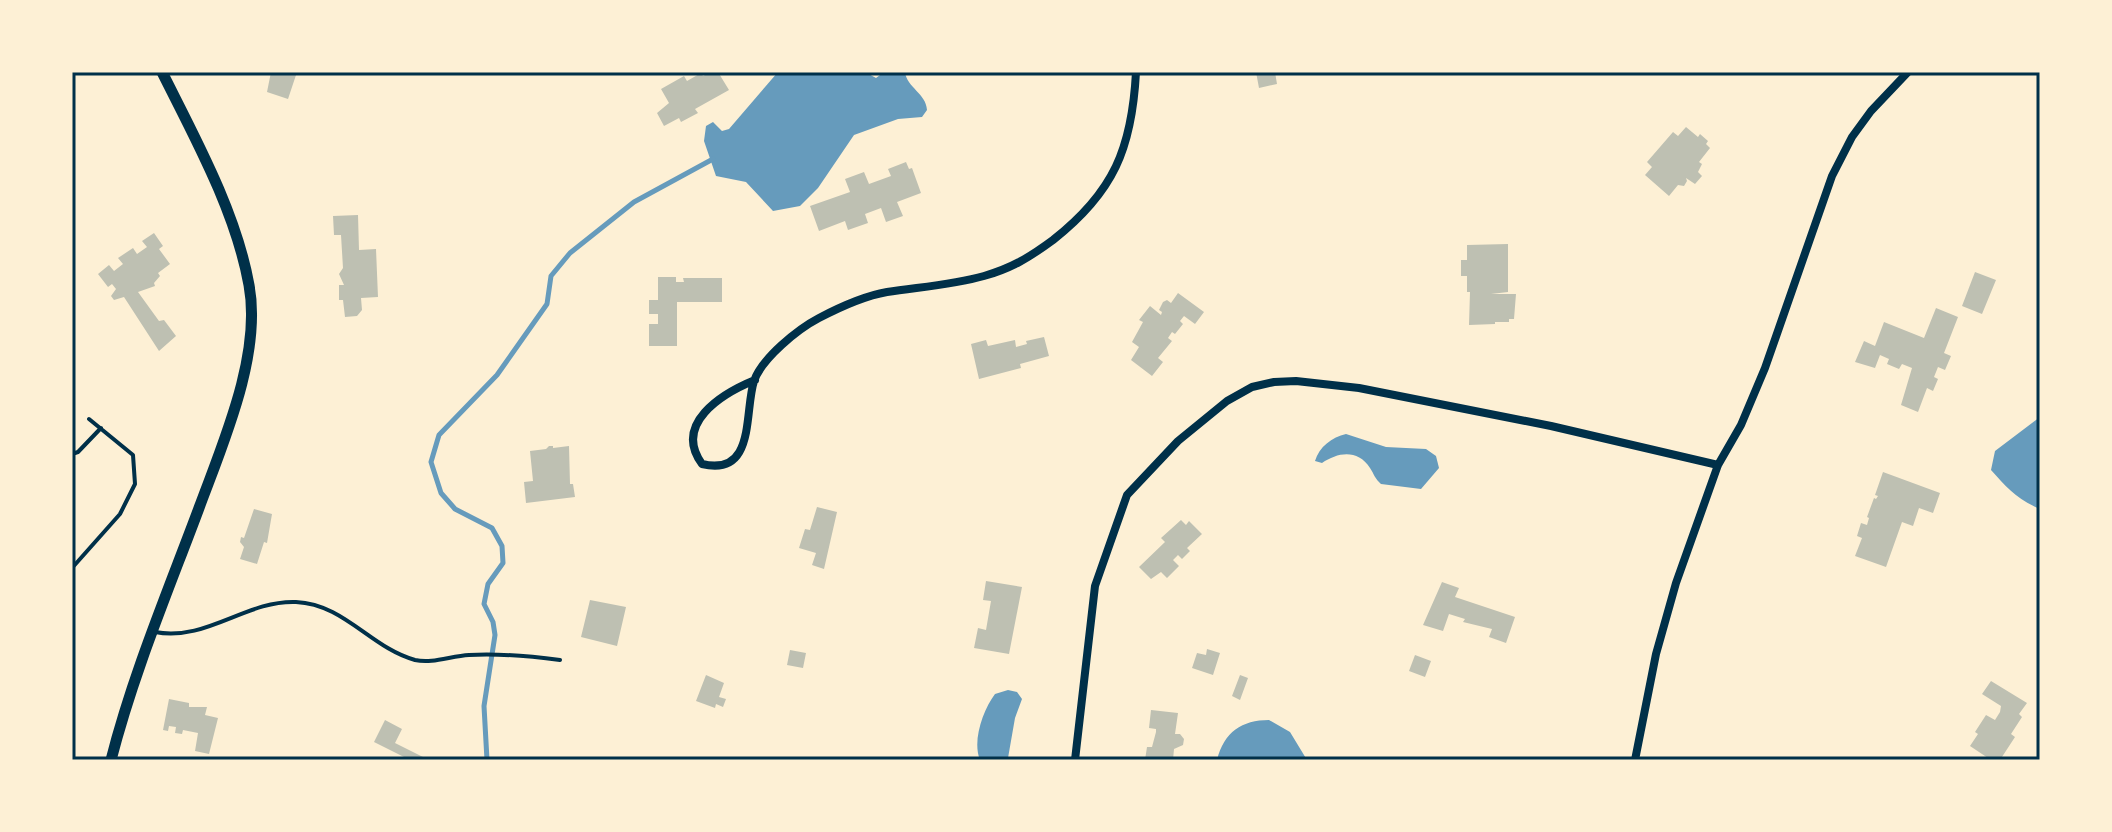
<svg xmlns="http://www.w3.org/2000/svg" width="2112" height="832" font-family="'Archivo Narrow',sans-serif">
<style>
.water{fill:#669bbc}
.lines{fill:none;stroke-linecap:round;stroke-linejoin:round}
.stream{stroke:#669bbc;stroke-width:5}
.building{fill:#bec0b2}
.service{stroke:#003049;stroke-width:4}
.minor{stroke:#003049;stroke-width:8}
.tertiary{stroke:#003049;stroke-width:11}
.neatline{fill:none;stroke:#003049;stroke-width:3}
</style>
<rect width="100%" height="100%" fill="#fdf0d5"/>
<path class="water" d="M778 72H865L876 78 884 72H905C907 88 926 93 927 110L922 117 898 119 854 135 818 188 800 206 773 211 746 182 716 176 704 141 706 126 713 122 722 131 729 129Z
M2040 417V509C2017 499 2007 488 1991 470L1995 451Z
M1346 434 1386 447 1426 449 1436 456 1439 468 1421 489 1381 484C1375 479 1374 474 1370 468 1358 449 1338 452 1322 463L1315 461C1319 447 1332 437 1346 434Z
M1008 690 1017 692 1022 699 1015 718 1008 758 1006 760H980C972 741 983 710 995 694Z
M1269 720 1290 732 1307 760H1217C1224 732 1242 720 1269 720Z"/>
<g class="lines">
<path class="stream" d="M487 760 484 706 495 635 493 622 484 604 488 584 503 563 502 546 492 528 455 509 441 493 431 462 439 435 497 375 547 304 551 276 570 253 634 202 713 159"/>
</g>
<path class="building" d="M271 72H297L288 99 267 92Z
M711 72H718L729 90 695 109 698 113 681 122 679 118 664 126 657 113 669 103 661 89 684 76 687 81 701 73 703 76Z
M1256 72H1275L1277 84 1259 88Z
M1686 127 1698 137 1700 134 1708 141 1706 144 1710 148 1699 162 1702 164 1698 172 1702 176 1695 184 1686 178 1687 181 1684 186 1678 185 1669 196 1645 175 1652 167 1647 162 1673 132 1678 136Z
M906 162 909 169 912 168 921 193 897 202 903 216 886 222 881 208 865 214 868 223 848 230 845 221 819 231 810 206 850 192 845 179 864 172 869 184 891 176 888 169Z
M358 215 359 250 376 249 378 297 361 298 362 310 357 316 345 317 343 300H339V285H344L339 274 343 268 341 235H334L333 216Z
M154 233 163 246 159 249 170 264 158 273 160 276 154 283 155 286 138 292 159 321 164 320 176 336 159 351 124 297 114 300 111 296 116 289 112 284 108 287 98 274 109 265 114 271 123 264 118 258 133 248 137 254 147 247 142 241Z
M1508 244V292L1491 294H1516L1514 319H1509V322H1495V324L1469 325 1470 292H1467V276H1461V260H1467V245Z
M1975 272 1996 280 1982 314 1962 306Z
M658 277H676V282H684L683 278H722V302H677V346H649V324H658V314H649V300H658Z
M1178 293 1204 312 1195 324 1184 316 1180 321 1183 324 1175 334 1172 332 1168 338 1172 341 1158 358 1163 362 1152 376 1131 360 1139 347 1132 342 1143 322 1139 320 1150 306 1161 315 1162 312 1159 310 1163 302 1167 300 1171 303Z
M1936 308 1958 317 1944 353 1951 356 1945 370 1938 367 1934 377 1938 379 1933 391 1927 388 1918 412 1901 405 1912 368 1902 364 1899 369 1887 364 1889 359 1880 355 1875 368 1855 362 1864 341 1875 346 1884 322 1924 338Z
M1044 337 1049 356 1020 364 1021 368 979 379 971 344 986 340 988 346 1015 340 1016 347 1027 344 1026 341Z
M549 446H553V448L569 446 570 484H573L575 497 526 503 524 482 533 481 530 451 546 449Z
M1883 472 1940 493 1933 513 1919 508 1913 526 1902 522 1886 567 1855 556 1862 538 1857 536 1861 523 1867 525 1869 518 1867 517 1874 498 1876 499 1878 496 1875 495Z
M817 507 837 512 824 569 812 565 816 553 799 548 805 529 810 530Z
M254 509 272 514 267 543 264 542 257 564 240 559 244 547 240 542 241 537 244 538Z
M1181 520 1186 525 1189 521 1202 534 1187 548 1190 551 1182 559 1178 555 1173 560 1179 566 1167 578 1161 572 1151 579 1139 567 1165 542 1161 538Z
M986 581 1022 587 1009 654 974 648 978 628 986 630 991 601 983 600Z
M1442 582 1459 588 1455 597 1515 617 1506 643 1489 637 1492 629 1463 622 1465 619 1449 614 1443 631 1423 625Z
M590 600 626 607 617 646 581 637Z
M1207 649 1220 653 1213 675 1192 668 1197 653 1206 655Z
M790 650 806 653 803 668 787 665Z
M1415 655 1431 661 1425 677 1409 671Z
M706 675 724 683 719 697 726 699 723 707 716 704 715 708 696 701Z
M1240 675 1248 678 1240 700 1232 696Z
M1991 681 2027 703 2019 714 2022 717 2011 734 2015 737 2000 760H1991L1970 746 1978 734 1975 732 1986 715 1995 720 2000 712 2001 706 1982 694Z
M169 699 189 703V707H207L205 715 218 718 209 754 195 751 198 733 183 730 182 734 175 733 176 727 169 726 168 731 163 730Z
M1151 710 1178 713 1175 734H1180L1184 739 1183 745 1174 749 1173 760H1145L1147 747H1152L1156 732V729L1149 728Z
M385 720 402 729 395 743 429 760H410L374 742Z"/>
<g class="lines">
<path class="service" d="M72 454 78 452 101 428
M72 568 120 514 135 484 133 455 89 419
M155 632C206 642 246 600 296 602 344 604 371 648 415 660 432 664 451 656 469 655 500 653 529 656 560 660"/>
<path class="minor" d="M755 380C721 394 673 424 702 464 756 477 744 412 754 381 762 358 798 329 819 318 840 307 864 296 887 292 919 287 952 285 984 276 1012 268 1030 257 1053 240 1114 192 1132 148 1136 72
M1075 760 1095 586 1127 495 1178 441 1227 401 1252 387 1274 382 1296 381 1359 388 1551 426 1718 465
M1635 760 1656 654 1676 583 1718 465 1741 425 1765 368 1832 176 1852 137 1871 111 1908 72"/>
<path class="tertiary" d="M111 760C133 674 168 591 199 508 223 443 262 355 249 285 236 212 195 138 162 72"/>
</g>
<rect width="2112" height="832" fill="none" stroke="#fdf0d5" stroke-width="148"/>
<rect x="74" y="74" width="1964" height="684" class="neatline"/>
</svg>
